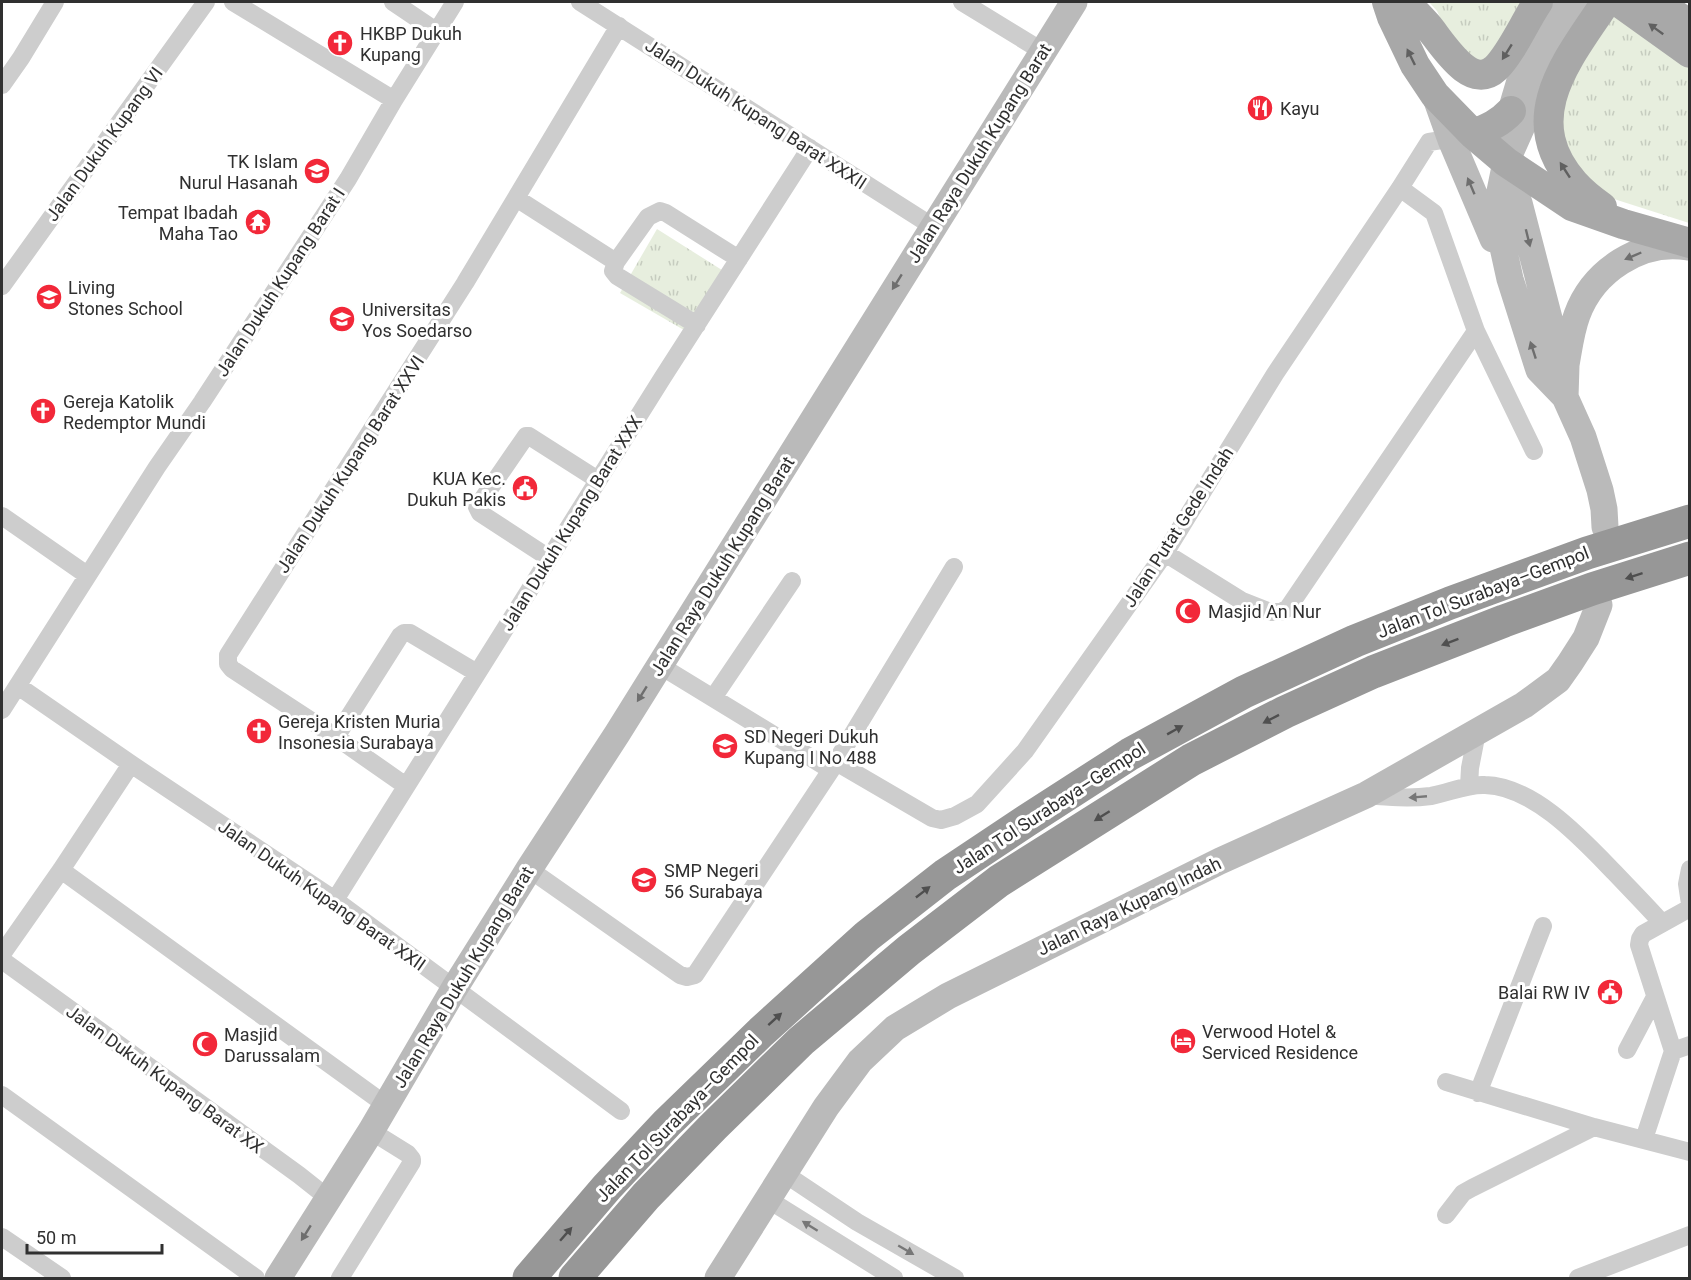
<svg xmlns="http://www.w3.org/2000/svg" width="1691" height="1280" font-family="Roboto,sans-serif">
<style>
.grass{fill:url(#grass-tufts)}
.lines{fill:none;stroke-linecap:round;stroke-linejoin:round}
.street{stroke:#cdcdcd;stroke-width:18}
.secondary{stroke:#bababa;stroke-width:27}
.primary{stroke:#a8a8a8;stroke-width:30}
.highway{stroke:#979797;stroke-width:33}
.oneway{fill:#606060}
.oneway2{fill:#6e6e6e}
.oneway3{fill:#4f4f4f}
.oneway4{fill:#777}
.labels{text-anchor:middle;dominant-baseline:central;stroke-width:6;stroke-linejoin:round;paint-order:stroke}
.poi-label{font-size:18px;fill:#303030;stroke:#fff;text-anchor:start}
.street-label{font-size:18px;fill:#303030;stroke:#fff}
</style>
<defs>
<pattern id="grass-tufts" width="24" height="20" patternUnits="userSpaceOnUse" patternTransform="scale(1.5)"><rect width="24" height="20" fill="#e7eede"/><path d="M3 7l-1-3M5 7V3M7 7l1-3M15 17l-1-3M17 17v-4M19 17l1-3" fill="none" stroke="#c6ccbf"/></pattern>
</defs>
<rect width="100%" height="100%" fill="#fff"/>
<path class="grass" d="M1429 2H1533L1492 68 1463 65 1437 11Z
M1615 12 1689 66V223L1589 191 1573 176 1557 110 1577 72Z
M657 229 733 277 696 337 620 293Z"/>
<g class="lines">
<path class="street" d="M233 2 394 100
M393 2 436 31
M580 2 932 226
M962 2 1042 51
M2 85 21 58 55 2
M1400 188 1434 213 1476 331 1534 451
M516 198 616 262
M2 286 206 2
M697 325 617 276 613 271 616 262 648 217 660 211 666 213 739 259
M2 516 87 575
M1165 553 1242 601 1270 612H1281L1288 608 1476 331
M549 558 480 513 477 507 526 436H529L598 480
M659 665 831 770 954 567
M18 686 131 764 335 900 621 1111
M713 698 792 581
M2 710 157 467 202 402 348 179 394 100 455 2
M336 737 400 636 404 633H410L477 673
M836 762 932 818 941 820 955 816 977 804 1025 751 1165 553 1275 374 1400 188 1429 142 1461 137
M406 786 336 737 232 669 228 664V655L465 283 619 26
M1469 786 1470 768 1477 732
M1367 795C1388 797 1409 799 1431 796 1449 793 1466 784 1485 785 1534 786 1583 840 1615 873 1631 890 1647 906 1662 923
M529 869 680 975 687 977 695 975 831 770
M1690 869 1687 884 1690 904
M61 870 386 1105
M335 900 663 377 810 148
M2 954 61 870 131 764
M2 960 299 1175 328 1198
M1627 1050 1655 997
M1673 1051 1639 945 1640 939 1643 934 1690 908
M1446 1082 1594 1127 1690 1152
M1478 1093 1543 926
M2 1095 256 1278
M1644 1139 1673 1051 1690 1045
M785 1174 857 1222 955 1278
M769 1200 894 1278
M1446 1215 1463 1193 1472 1188 1594 1127
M2 1237 62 1278
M340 1278 412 1162V1159L408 1154 371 1131
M1578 1278 1690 1235"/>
<path class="secondary" d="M1563 2 1519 84 1511 111 1506 162 1497 206V220L1510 279 1539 370 1565 397 1583 437 1600 490 1604 509 1605 527
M1435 95 1451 140 1493 239
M1566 365C1569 348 1571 331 1577 315 1593 271 1641 239 1688 247
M1565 397 1566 365 1552 330 1519 203 1506 162 1556 50 1585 2
M278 1278 371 1131 454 989 529 869 617 734 1074 2
M718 1278 826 1107 860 1061 895 1028 948 996 1220 861 1366 795 1524 705 1558 680 1570 663 1586 638 1599 605"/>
<path class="primary" d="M1387 2 1392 17 1415 65 1435 95 1473 134 1506 162 1572 206 1623 224 1690 243
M1405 2C1412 9 1420 17 1427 25 1441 41 1470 93 1496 68 1512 52 1525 21 1538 2
M1657 2 1690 25
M1623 5 1690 53
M1473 134C1488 128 1500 123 1511 111
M1602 207C1592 200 1582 192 1574 183 1517 118 1568 59 1606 2"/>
<path class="highway" d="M529 1278 607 1187 667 1123 761 1032 867 936 945 875 1026 821 1130 754 1244 692 1355 641 1450 603 1587 553 1690 521
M575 1278 646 1196 713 1127 801 1041 909 950 999 881 1191 760 1285 712 1373 672 1504 621 1592 589 1690 558"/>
</g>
<defs><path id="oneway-solid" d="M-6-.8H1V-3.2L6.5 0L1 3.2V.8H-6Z" transform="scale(1.5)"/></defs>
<g class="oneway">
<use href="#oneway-solid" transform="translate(1656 29) rotate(-144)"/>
<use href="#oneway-solid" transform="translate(1507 52) rotate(122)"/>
<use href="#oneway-solid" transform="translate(1411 57) rotate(-116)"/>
<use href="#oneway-solid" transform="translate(1565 170) rotate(-123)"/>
</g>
<g class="oneway2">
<use href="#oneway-solid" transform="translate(1471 186) rotate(-113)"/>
<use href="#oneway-solid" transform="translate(1528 238) rotate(76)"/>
<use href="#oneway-solid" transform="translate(1633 256) rotate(157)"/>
<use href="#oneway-solid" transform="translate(897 282) rotate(122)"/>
<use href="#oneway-solid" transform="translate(1533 350) rotate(-108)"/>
<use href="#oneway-solid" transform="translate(642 694) rotate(122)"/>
<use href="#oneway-solid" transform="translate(306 1233) rotate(122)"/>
</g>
<g class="oneway3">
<use href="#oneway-solid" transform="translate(1634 576) rotate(162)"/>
<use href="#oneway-solid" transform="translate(1450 642) rotate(159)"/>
<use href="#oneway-solid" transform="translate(1271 719) rotate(153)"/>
<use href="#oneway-solid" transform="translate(1175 730) rotate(-29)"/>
<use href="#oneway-solid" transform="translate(1102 816) rotate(148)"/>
<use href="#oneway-solid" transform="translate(923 892) rotate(-38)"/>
<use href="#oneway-solid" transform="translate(775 1019) rotate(-42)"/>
<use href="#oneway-solid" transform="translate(566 1234) rotate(-49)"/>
</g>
<g class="oneway4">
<use href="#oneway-solid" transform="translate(1418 797) rotate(175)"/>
<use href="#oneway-solid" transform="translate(810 1226) rotate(-148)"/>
<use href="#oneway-solid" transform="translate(906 1250) rotate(30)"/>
</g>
<defs>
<symbol id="church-disc" viewBox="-11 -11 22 22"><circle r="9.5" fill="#f22839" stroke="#fff"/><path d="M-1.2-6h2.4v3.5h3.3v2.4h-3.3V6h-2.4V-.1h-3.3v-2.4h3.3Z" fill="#fff"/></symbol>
<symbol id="restaurant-disc" viewBox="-11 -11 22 22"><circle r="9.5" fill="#f22839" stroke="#fff"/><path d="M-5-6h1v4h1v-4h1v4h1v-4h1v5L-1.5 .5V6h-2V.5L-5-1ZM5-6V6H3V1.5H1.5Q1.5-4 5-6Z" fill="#fff"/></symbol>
<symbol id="school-disc" viewBox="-11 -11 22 22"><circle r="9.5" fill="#f22839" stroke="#fff"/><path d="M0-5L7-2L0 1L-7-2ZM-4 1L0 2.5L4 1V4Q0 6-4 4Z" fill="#fff"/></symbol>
<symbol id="temple-disc" viewBox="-11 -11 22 22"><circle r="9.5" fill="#f22839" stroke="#fff"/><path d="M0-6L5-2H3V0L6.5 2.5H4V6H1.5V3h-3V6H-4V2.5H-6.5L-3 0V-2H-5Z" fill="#fff"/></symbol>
<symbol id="university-disc" viewBox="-11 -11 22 22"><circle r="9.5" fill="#f22839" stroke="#fff"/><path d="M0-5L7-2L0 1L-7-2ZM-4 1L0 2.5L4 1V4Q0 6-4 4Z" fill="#fff"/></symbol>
<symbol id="civic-disc" viewBox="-11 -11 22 22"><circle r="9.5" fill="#f22839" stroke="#fff"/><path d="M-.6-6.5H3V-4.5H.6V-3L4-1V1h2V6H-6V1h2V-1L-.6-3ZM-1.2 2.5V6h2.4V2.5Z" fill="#fff"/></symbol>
<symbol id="mosque-disc" viewBox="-11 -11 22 22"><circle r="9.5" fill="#f22839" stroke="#fff"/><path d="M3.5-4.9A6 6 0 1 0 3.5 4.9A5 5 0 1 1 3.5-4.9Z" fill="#fff"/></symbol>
<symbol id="hotel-disc" viewBox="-11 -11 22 22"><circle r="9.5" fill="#f22839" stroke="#fff"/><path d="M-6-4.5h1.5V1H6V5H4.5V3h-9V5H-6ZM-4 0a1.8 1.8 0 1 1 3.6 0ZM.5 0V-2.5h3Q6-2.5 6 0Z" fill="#fff"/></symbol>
</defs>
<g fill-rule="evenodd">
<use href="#church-disc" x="325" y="28" width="30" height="30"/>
<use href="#restaurant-disc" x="1245" y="93" width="30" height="30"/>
<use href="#school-disc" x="302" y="156" width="30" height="30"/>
<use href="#temple-disc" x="243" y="207" width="30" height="30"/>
<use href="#school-disc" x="34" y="282" width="30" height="30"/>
<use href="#university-disc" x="327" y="304" width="30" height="30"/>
<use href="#church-disc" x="28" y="396" width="30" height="30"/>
<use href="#civic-disc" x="510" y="473" width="30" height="30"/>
<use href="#mosque-disc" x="1173" y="596" width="30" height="30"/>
<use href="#church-disc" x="244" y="716" width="30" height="30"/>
<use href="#school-disc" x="710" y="731" width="30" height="30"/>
<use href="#school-disc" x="629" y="865" width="30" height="30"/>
<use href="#civic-disc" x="1595" y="977" width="30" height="30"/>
<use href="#hotel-disc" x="1168" y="1026" width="30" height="30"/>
<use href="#mosque-disc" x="190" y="1029" width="30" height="30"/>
</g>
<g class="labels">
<g class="poi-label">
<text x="360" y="33">HKBP Dukuh<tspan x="360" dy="21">Kupang</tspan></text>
<text x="1280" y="108">Kayu</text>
<text x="298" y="161" text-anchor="end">TK Islam<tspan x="298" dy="21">Nurul Hasanah</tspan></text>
<text x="238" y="212" text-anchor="end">Tempat Ibadah<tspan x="238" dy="21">Maha Tao</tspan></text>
<text x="68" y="287">Living<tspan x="68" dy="21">Stones School</tspan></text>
<text x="362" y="309">Universitas<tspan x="362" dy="21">Yos Soedarso</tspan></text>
<text x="63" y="401">Gereja Katolik<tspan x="63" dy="21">Redemptor Mundi</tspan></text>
<text x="506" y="478" text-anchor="end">KUA Kec.<tspan x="506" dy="21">Dukuh Pakis</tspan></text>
<text x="1208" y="611">Masjid An Nur</text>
<text x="278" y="721">Gereja Kristen Muria<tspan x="278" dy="21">Insonesia Surabaya</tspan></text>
<text x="744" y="736">SD Negeri Dukuh<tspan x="744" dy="21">Kupang I No 488</tspan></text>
<text x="664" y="870">SMP Negeri<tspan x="664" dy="21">56 Surabaya</tspan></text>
<text x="1590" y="992" text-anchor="end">Balai RW IV</text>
<text x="1202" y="1031">Verwood Hotel &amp;<tspan x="1202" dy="21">Serviced Residence</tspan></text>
<text x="224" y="1034">Masjid<tspan x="224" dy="21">Darussalam</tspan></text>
</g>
<g class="street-label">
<text transform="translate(756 114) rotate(33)">Jalan Dukuh Kupang Barat XXXII</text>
<text transform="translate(104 144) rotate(-54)">Jalan Dukuh Kupang VI</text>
<text transform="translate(979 153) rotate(-58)">Jalan Raya Dukuh Kupang Barat</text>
<text transform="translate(280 282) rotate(-57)">Jalan Dukuh Kupang Barat I</text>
<text transform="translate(350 464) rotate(-57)">Jalan Dukuh Kupang Barat XXVI</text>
<text transform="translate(571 523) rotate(-58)">Jalan Dukuh Kupang Barat XXX</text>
<text transform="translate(1178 527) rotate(-57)">Jalan Putat Gede Indah</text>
<text transform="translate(722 566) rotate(-58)">Jalan Raya Dukuh Kupang Barat</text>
<text transform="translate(1483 592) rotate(-21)">Jalan Tol Surabaya–Gempol</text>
<text transform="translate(1049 808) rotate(-33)">Jalan Tol Surabaya–Gempol</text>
<text transform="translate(322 895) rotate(35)">Jalan Dukuh Kupang Barat XXII</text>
<text transform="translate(1129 906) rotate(-26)">Jalan Raya Kupang Indah</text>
<text transform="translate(463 977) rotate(-59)">Jalan Raya Dukuh Kupang Barat</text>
<text transform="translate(165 1079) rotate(36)">Jalan Dukuh Kupang Barat XX</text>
<text transform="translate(677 1118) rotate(-46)">Jalan Tol Surabaya–Gempol</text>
</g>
</g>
<rect width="1691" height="1280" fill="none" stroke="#303030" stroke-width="6"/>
<path d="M27 1244v9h135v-9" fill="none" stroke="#303030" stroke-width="3"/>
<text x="36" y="1244" font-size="18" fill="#303030" stroke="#ffffff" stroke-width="4.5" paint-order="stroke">50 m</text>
</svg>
